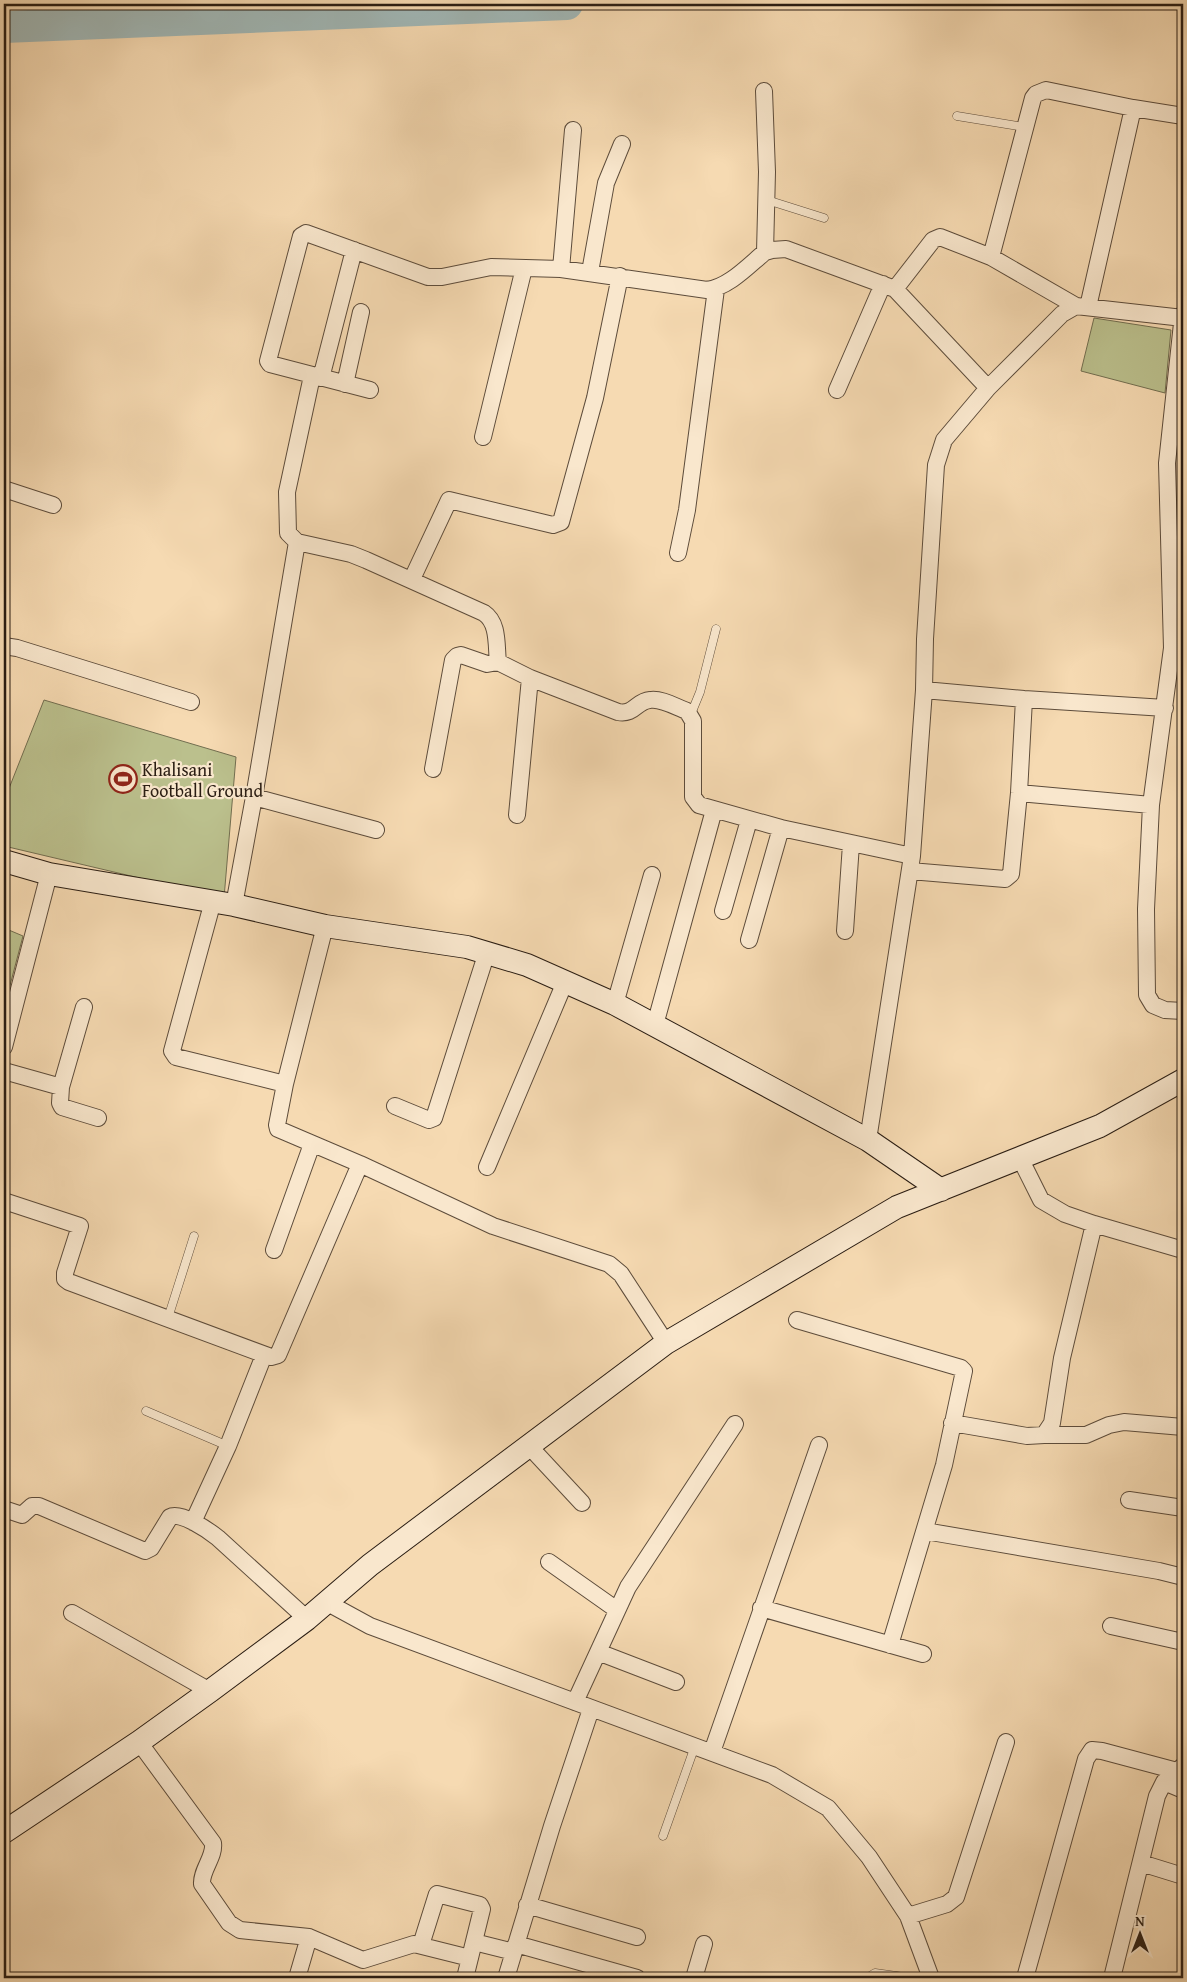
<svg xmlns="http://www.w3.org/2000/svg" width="1187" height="1982" font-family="'Gentium Book Plus',serif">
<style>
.green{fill:#bbc08d;stroke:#726e50}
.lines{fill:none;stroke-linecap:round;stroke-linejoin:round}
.river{stroke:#a1b8b7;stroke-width:32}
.lane-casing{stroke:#5d4c3b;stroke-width:9}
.street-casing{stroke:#5d4c3b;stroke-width:18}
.secondary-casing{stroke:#2a1d13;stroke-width:24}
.lane{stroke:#f9e7cd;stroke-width:8}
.street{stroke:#f9e7cd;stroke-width:16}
.secondary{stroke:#f9e7cd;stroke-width:22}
.labels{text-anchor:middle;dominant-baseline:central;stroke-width:4.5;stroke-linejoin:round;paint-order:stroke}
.poi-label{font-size:18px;fill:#2a1d13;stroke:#f9e7cd;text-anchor:start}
</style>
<rect width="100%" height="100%" fill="#f6dab2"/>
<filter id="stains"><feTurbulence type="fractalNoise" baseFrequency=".004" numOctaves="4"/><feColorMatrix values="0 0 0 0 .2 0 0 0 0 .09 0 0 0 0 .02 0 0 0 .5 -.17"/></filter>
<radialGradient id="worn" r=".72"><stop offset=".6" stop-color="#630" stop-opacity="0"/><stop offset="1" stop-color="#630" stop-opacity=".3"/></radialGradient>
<path class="green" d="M1094 318 1171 330 1165 393 1081 371Z
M44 700 236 757 224 898 4 846V801Z
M4 928 23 936 4 1008Z"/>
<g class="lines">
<path class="river" d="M4 27 567 4"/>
<defs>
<path id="lane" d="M957 116 1024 127
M767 200 824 218
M691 714 700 692 716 629
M168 1318 194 1236
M146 1411 228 1446
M663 1836 695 1746
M867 1978 875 1973 911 1978"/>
<path id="street" d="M764 91 767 172 765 252
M991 257 1033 98 1036 94 1046 90 1133 108 1183 116
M561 269 573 130
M590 272 606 183 622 144
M895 289 933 240 940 237 991 257 1076 306
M1088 307 1133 108
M1183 314 1167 463 1172 648 1151 805 1146 909 1147 995 1153 1005 1165 1010 1183 1011
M312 376 287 492 288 533 297 542 351 554 366 560 484 613C499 623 496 646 498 662L530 678 618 712C635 715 636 701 650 700 661 698 676 707 687 711L693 721V797L699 805 781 828 912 856
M321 378 354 250
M345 384 361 312
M370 390 270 364 268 361 301 236 306 233 428 277H442L491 267 561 269 707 290C729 287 748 266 765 252L772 250 786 249 895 289 988 388
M837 390 883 284
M483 437 524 268
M4 489 53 505
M678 553 687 510 716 289
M412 579 449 500 553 525 561 522 595 398 620 276
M4 646 17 648 191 702
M924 690 1024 699 1165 708
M433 769 453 660 457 656 461 655 487 664 498 662
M1019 793 1151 805
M254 797 376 830
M517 815 530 678
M910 871 1005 879 1011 874 1019 793 1024 699
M213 901 172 1051 176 1057 285 1084
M234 905 254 797 297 542
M723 911 749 820
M325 926 285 1084 277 1125 278 1129 360 1164 493 1226 609 1264 621 1274 666 1343
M845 931 851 844
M749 940 781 828
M615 1004 652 875
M84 1007 61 1087 60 1103 62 1107 98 1118
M655 1025 714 810
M4 1047 49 874
M4 1071 61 1087
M395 1106 429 1120 434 1118 487 952
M868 1140 912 856 924 690 925 639 936 465 944 440 988 388 1062 314 1076 306 1183 318
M1020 1158 1041 1200 1065 1214 1094 1224 1183 1250
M487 1167 565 982
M4 1201 80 1226 65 1273V1279L69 1282 271 1357 278 1355 360 1164
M274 1250 312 1144
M797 1320 961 1368 964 1371 944 1465 890 1645
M952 1423 1027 1436 1044 1435 1052 1423 1062 1358 1094 1224
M1044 1435H1086L1109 1425 1124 1422 1183 1427
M529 1446 582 1503
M1129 1500 1183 1508
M4 1509 22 1515 32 1506H39L145 1551 151 1548 170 1517C180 1511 208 1530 218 1538L307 1619
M193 1522 228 1446 264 1355
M925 1531 1159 1571 1183 1577
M549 1562 617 1610
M326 1602 370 1626 772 1775 828 1808 869 1857 908 1916 931 1978
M761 1608 923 1654
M72 1613 210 1691
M1111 1626 1183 1642
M598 1652 676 1682
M575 1702 628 1587 735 1424
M139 1742 213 1843C215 1857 201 1870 202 1884L229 1923 240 1930 309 1937 363 1960 414 1944 470 1958
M712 1752 819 1445
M1164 1782 1183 1790
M1141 1863 1183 1876
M527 1905 637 1937
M908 1916 947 1904 956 1897 1006 1742
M474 1942 514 1952
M516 1944 637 1978
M421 1945 437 1894 480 1905 482 1909 465 1978
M297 1978 309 1937
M506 1978 552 1826 591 1709
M694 1978 704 1944
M1025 1978 1086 1759 1092 1750 1102 1751 1177 1771
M1112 1978 1157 1796 1164 1782 1183 1766"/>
<path id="secondary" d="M4 861 49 874 234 905 325 926 467 947 527 965 615 1004 868 1140 941 1190
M4 1832 139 1742 210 1691 307 1619 370 1565 666 1343 897 1207 1100 1126 1183 1080"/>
</defs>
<use href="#lane" class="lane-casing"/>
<use href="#street" class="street-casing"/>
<use href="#secondary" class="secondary-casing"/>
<use href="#lane" class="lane"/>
<use href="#street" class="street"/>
<use href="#secondary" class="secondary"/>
</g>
<defs>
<symbol id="stadium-ring" viewBox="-11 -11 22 22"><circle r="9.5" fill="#f9e7cd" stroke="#8f2418" stroke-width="1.5"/><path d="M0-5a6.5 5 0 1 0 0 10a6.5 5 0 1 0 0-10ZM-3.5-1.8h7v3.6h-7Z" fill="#8f2418"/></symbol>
</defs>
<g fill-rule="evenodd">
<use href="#stadium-ring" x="107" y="763" width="32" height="32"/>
</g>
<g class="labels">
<g class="poi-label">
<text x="142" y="769">Khalisani<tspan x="142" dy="21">Football Ground</tspan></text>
</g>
</g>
<rect width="1187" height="1982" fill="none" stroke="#f6dab2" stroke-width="20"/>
<rect x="5" y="5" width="1177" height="1972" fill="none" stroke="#2a1d13" stroke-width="2.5"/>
<rect x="10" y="10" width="1167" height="1962" fill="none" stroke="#2a1d13"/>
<g transform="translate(1140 1934)" stroke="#f9e7cd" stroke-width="4" paint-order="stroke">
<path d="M0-4L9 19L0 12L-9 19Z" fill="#2a1d13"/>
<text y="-8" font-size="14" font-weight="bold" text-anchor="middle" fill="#2a1d13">N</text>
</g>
<rect width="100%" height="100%" filter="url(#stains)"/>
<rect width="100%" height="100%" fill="url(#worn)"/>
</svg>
